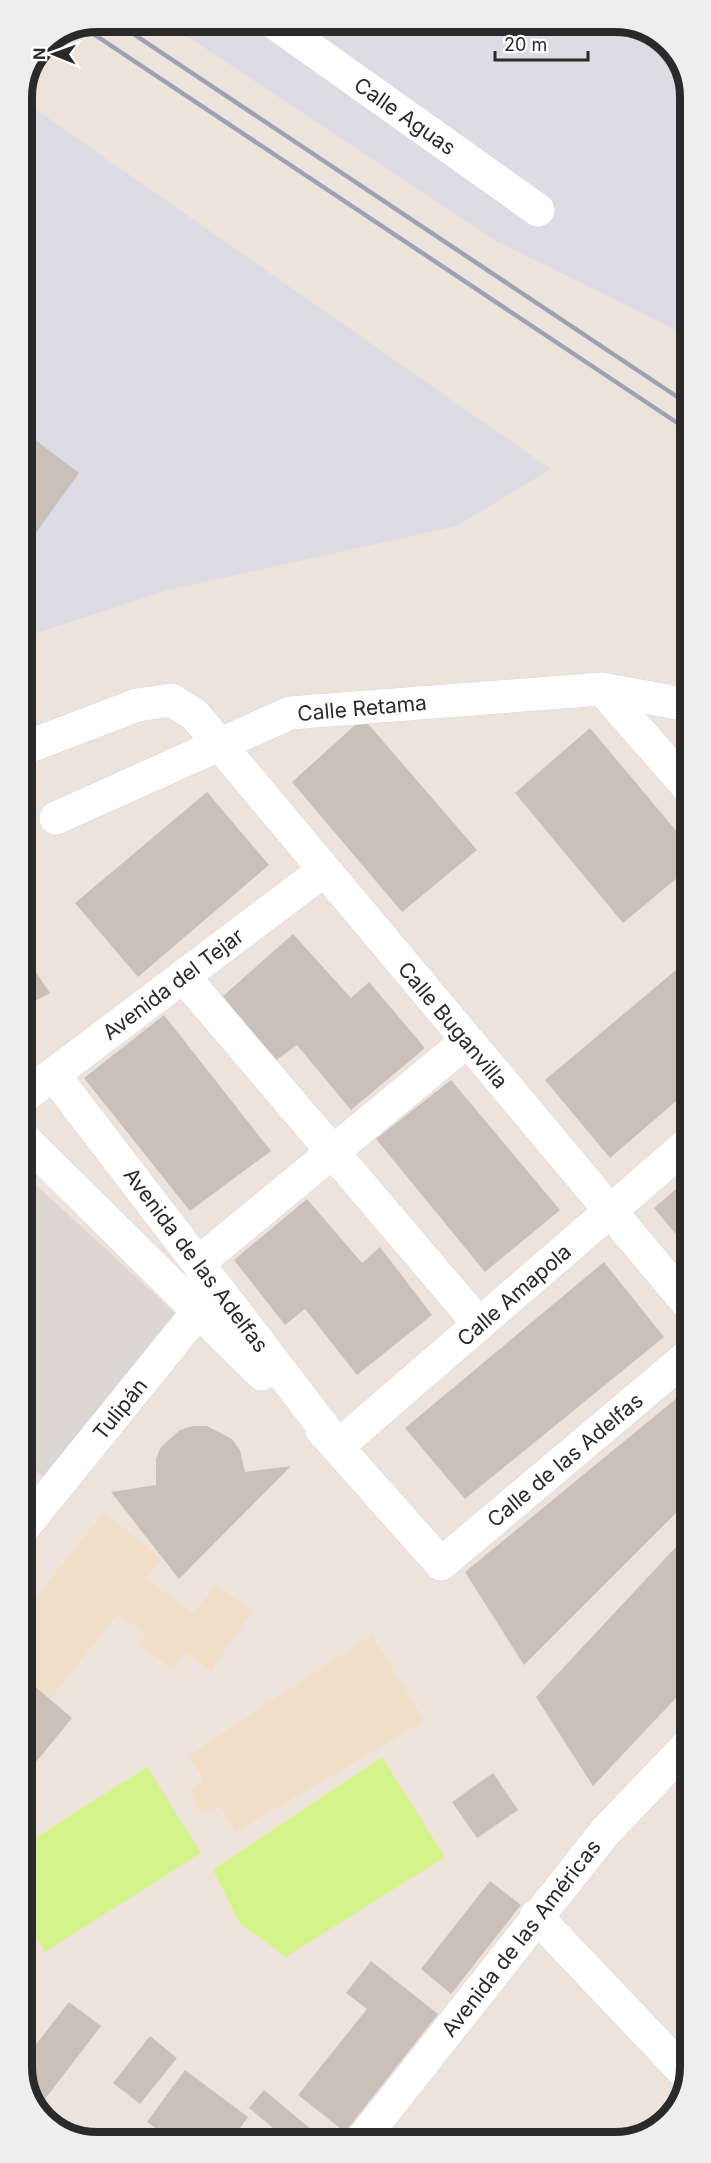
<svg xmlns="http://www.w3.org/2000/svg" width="711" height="2163" font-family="Inter,sans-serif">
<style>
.industrial{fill:#dddce5}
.education{fill:#f1dec8}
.pitch{fill:#d4f38b}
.plaza{fill:#ddd7d2}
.building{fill:#c9c0ba}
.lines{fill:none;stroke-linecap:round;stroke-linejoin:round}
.minor-casing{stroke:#cfd6e5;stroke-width:34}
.minor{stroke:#fff;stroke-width:33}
.rail{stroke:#9ca3b6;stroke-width:4.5}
.labels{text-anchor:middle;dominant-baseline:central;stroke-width:4.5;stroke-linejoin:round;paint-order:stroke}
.street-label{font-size:21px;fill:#2a2a2a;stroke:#fff}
.rim{fill:none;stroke:#2a2a2a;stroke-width:8}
</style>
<rect width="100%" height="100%" fill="#eee3da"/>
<path class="industrial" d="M164 21H620L664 39 688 77V336L496 241Z
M21 99 551 469 457 526 168 590 22 638Z"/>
<path class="education" d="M104 1512 162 1559 146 1579 194 1613 215 1584 253 1610 211 1671 185 1653 174 1669 139 1645 146 1634 118 1614 51 1698 23 1676V1613Z
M372 1635 425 1721 236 1832 219 1806 201 1814 190 1790 204 1780 188 1756Z"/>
<path class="pitch" d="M382 1757 445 1857 286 1957 240 1923 213 1870Z
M147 1767 201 1853 45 1952 23 1917V1846Z"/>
<path class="plaza" d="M22 1172 176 1314 48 1480 23 1461Z"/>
<path class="building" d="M22 430 79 473 22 552Z
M363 718 477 850 402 912 292 782Z
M590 728 688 845 689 868 623 923 515 793Z
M207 792 269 865 138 977 75 903Z
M293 934 351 998 369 982 425 1048 351 1110 297 1045 275 1061 223 996Z
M22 952 50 993 22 1008Z
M689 959V1090L610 1158 545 1080Z
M164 1015 271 1151 190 1211 84 1078Z
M451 1080 560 1210 485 1272 376 1139Z
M689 1178V1250L654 1208Z
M307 1199 362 1263 380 1247 432 1315 357 1375 305 1309 285 1325 234 1260Z
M604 1262 664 1337 465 1499 405 1428Z
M689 1388V1500L524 1665 465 1572Z
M193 1426H207L232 1439 240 1450 245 1472 291 1466 179 1579 111 1492 156 1485V1459L161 1447 180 1430Z
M689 1533 690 1683 593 1786 536 1697Z
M23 1676 72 1718 23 1778Z
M493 1773 518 1810 477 1838 452 1802Z
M490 1881 521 1905 451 1994 421 1969Z
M371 1961 438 2014 345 2132 298 2095 367 2009 346 1993Z
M69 2002 101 2026 42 2103 23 2086V2061Z
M150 2036 177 2058 140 2104 113 2083Z
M185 2070 248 2117 231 2141H173L147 2122Z
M264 2090 325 2141H289L249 2108Z"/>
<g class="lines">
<defs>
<path id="minor" d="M272 21 538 210
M602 689 688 787
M22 749 137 705 172 700 195 715 689 1305
M56 818 290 713 602 689 688 705
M183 976 479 1324
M53 1074 338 1446 689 1143
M22 1098 323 871
M22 1137 262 1374
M198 1263 467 1041
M322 1430 441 1564 689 1355
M23 1528 197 1313 213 1299
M536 1916 687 2075
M361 2141 605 1832 690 1743"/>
</defs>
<use href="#minor" class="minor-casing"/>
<use href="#minor" class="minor"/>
<path class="rail" d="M114 21 688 404
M83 27 688 430"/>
</g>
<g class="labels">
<g class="street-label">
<text transform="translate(405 116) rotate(35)">Calle Aguas</text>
<text transform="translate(362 708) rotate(-5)">Calle Retama</text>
<text transform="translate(173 984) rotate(-37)">Avenida del Tejar</text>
<text transform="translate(453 1025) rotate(50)">Calle Buganvilla</text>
<text transform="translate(196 1260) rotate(53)">Avenida de las Adelfas</text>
<text transform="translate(514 1295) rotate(-41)">Calle Amapola</text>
<text transform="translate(120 1409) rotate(-51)">Tulipán</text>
<text transform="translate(565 1460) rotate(-40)">Calle de las Adelfas</text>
<text transform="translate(521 1938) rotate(-52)">Avenida de las Américas</text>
</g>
</g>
<path d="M0 0H711V2163H0ZM97 32H615A65 65 0 0 1 680 97V2067A65 65 0 0 1 615 2132H97A65 65 0 0 1 32 2067V97A65 65 0 0 1 97 32Z" fill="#eee" fill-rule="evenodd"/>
<path class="rim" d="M97 32H615A65 65 0 0 1 680 97V2067A65 65 0 0 1 615 2132H97A65 65 0 0 1 32 2067V97A65 65 0 0 1 97 32Z"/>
<g transform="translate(54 54) rotate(271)" stroke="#ffffff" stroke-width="4.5" paint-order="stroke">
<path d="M0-4.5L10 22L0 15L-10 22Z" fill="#2a2a2a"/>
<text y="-9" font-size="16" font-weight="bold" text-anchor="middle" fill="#2a2a2a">N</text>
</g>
<path d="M495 51v9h93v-9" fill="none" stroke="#2a2a2a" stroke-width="3"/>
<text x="504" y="51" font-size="18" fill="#2a2a2a" stroke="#ffffff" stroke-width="4.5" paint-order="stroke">20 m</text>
</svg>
